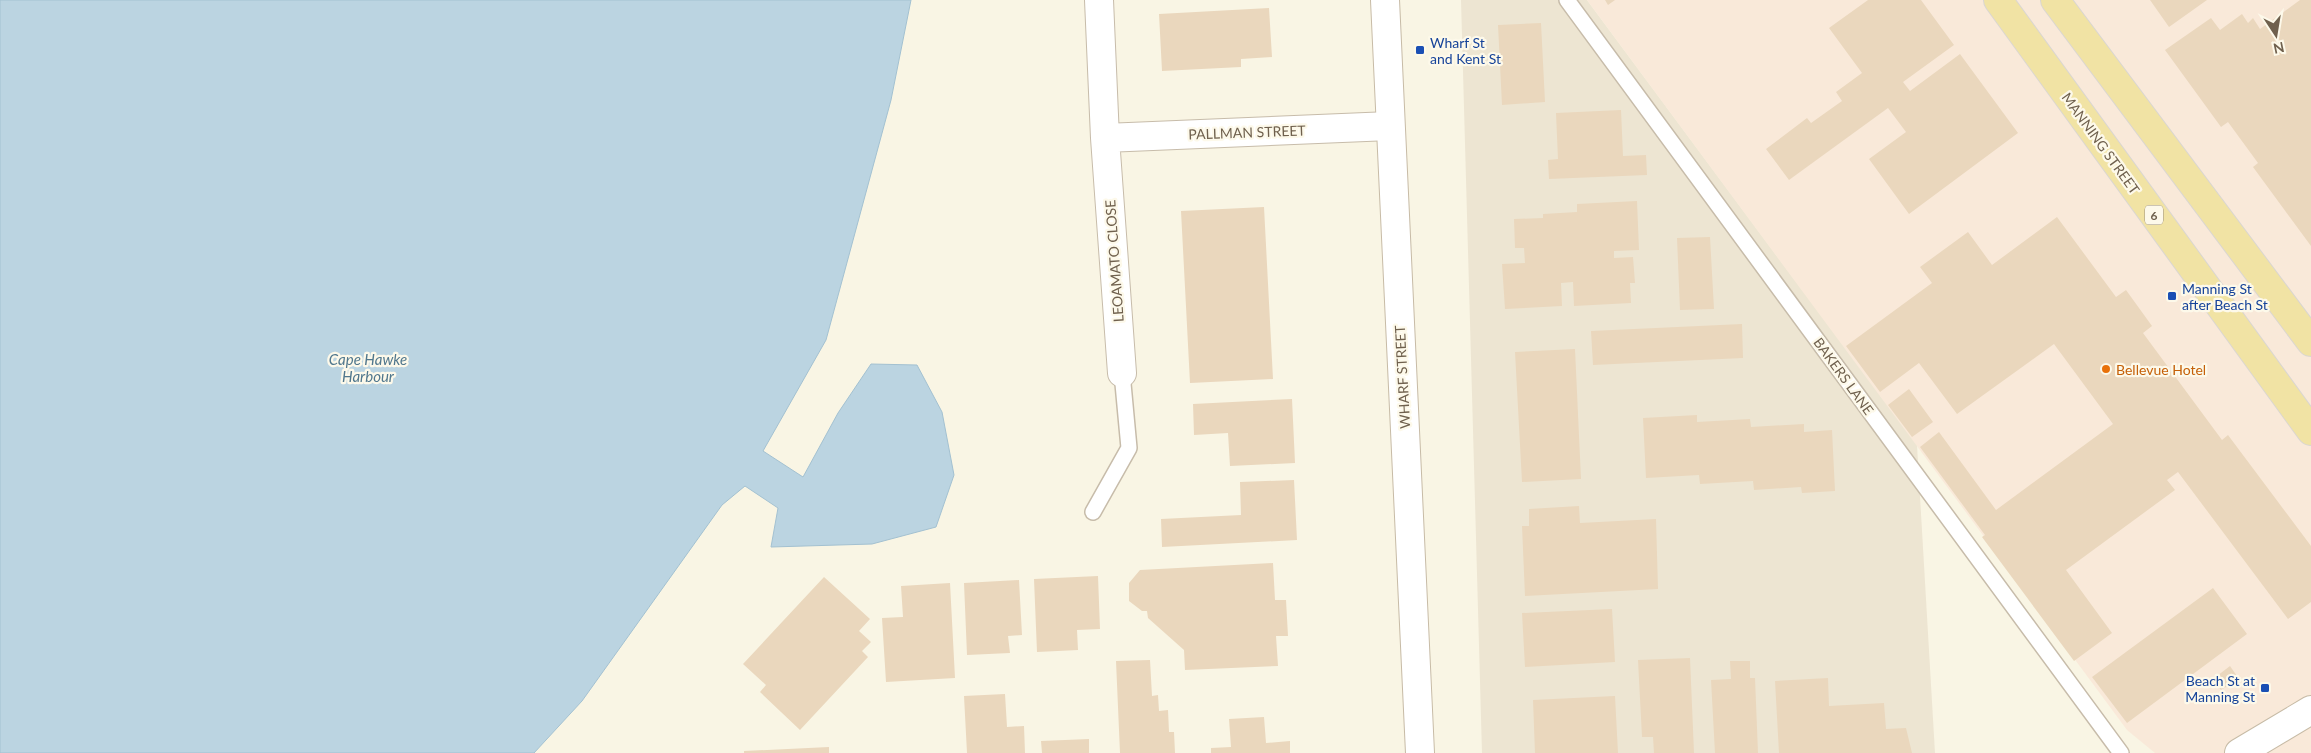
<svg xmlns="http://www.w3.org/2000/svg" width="2311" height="753" font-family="Lato,sans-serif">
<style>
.residential{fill:#ede5d2}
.commercial{fill:#f9e9d9}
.water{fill:#bbd4e1;stroke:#a3c1d1}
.building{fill:#ead7bd}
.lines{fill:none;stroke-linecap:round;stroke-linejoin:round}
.lane-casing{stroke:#c7bcaa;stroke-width:18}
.street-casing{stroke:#c7bcaa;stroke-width:30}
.secondary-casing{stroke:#c7bba6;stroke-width:30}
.primary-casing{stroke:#dad6d1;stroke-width:30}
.lane{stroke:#fff;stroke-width:15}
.street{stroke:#fff;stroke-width:28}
.secondary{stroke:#fff;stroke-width:28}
.primary{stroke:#f1e3a4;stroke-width:28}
.transit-dot{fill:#1a4fb4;stroke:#fdf9ea;stroke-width:2}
.food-dot{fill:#e8710a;stroke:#fdf9ea;stroke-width:2}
.labels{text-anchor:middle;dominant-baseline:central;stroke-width:4.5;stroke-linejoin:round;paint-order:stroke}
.shield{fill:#fdf9ea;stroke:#9a8e7c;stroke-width:1}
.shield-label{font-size:12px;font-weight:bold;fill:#6f604d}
.transit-label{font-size:14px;fill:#164399;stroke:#fdf9ea;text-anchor:start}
.street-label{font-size:14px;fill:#6f604d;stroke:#fdf9ea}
.food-label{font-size:14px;fill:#c56008;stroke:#fdf9ea;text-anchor:start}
.water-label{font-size:15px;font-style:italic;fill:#50778d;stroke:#fdf9ea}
</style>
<rect width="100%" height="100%" fill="#f9f5e4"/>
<path class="residential" d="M1461 0H1587L1917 445 1935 753H1482Z"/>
<path class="commercial" d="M1587 0H2311V753H2155L2127 730Z"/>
<path class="water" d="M0 0H911L891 100 826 340 763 451 803 477 838 413 871 364 917 365 942 412 954 475 936 527 872 544 771 547 778 508 745 486 722 505 582 701 534 753H0Z"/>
<path class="building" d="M1605 0H1615L1608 5Z
M1868 0H1921L1954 45 1903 82 1910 91 1960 54 2018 133 1909 214 1869 159 1906 132 1888 108 1789 180 1766 149 1807 118 1811 123 1842 101 1836 92 1862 73 1829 28Z
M2150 0H2207L2169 27Z
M2300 0H2311V246L2253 167 2258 163 2228 122 2221 127 2165 50 2211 18 2220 30 2242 14 2248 23 2253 18 2260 29Z
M1269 8 1272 57 1241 59V67L1162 71 1159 14Z
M1541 23 1545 102 1502 105 1498 25Z
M1621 110 1623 156 1646 155 1647 175 1549 179 1548 160 1558 159 1556 113Z
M1637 201 1639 250 1614 251V258L1633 257 1635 283H1630L1631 303 1574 306 1573 282 1561 283 1562 306 1505 309 1502 264 1525 263 1524 248H1515L1514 219 1543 218V214L1577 212V204Z
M1264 207 1273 379 1190 383 1181 211Z
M2057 217 2116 297 2126 290 2152 326 2143 333 2222 440 2228 435 2311 546V602L2288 619 2178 472 2167 480 2175 490 2066 570 2112 633 2074 661 1982 537 1985 535 1920 447 1939 432 1996 510 2113 424 2054 344 1957 414 1919 363 1880 392 1846 346 1932 283 1920 267 1968 232 1992 265Z
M1710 237 1714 309 1680 310 1677 238Z
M1742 324 1743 358 1593 365 1591 331Z
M1575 349 1581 479 1522 482 1515 352Z
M1909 389 1933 422 1912 437 1888 405Z
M1292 399 1295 463 1230 466 1228 433 1194 435 1193 404Z
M1697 415V422L1750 419 1751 427 1804 424V432L1832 430 1835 491 1802 493 1801 487 1754 490 1753 481 1700 484 1699 475 1646 478 1643 418Z
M1294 480 1297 540 1162 547 1161 519 1241 515 1240 482Z
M1579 506 1580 523 1656 519 1658 589 1525 596 1522 526H1529V509Z
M1273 563 1275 600H1286L1288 636H1276L1278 666 1185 670 1184 650 1148 618 1147 611H1142L1129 601V583L1140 570Z
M1098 576 1100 629 1077 630 1078 650 1037 652 1034 579Z
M824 577 870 619 859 631 871 642 862 651 868 657 800 730 760 692 766 685 743 664Z
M1019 580 1022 635 1008 636 1010 653 967 655 964 583Z
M950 583 955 678 886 682 882 618 903 617 901 586Z
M2213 588 2247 634 2127 723 2092 677Z
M1612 609 1615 662 1525 667 1522 613Z
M1690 658 1694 753H1654L1653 737H1642L1638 660Z
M1150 660 1152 696 1158 695 1159 711 1168 710 1169 732H1174L1175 753H1120L1116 661Z
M1730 661H1750V678H1755L1758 753H1715L1711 680 1731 679Z
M2230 666 2239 679 2221 690 2213 679Z
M1828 678 1829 706 1884 703 1886 729 1906 728 1912 753H1779L1775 681Z
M1005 694 1007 727 1024 726 1025 753H967L964 696Z
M1615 696 1618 753H1535L1533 700Z
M1264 717 1266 743 1290 741V753H1211V748L1231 747 1229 719Z
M1089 739V753H1042L1041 741Z
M829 747V753H744V751Z"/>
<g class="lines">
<defs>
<path id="lane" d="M1567 0 2121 753
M1093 512 1129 448 1122 373"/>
<path id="street" d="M1099 0 1105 138 1122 373
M1105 138 1390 126"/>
<path id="secondary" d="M1385 0 1420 753
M2239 753 2311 710"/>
<path id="primary" d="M1998 0 2311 431
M2055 0 2311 342"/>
</defs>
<use href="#lane" class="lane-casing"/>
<use href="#street" class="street-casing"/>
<use href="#secondary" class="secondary-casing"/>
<use href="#primary" class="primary-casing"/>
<use href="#lane" class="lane"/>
<use href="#street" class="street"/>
<use href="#secondary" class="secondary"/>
<use href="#primary" class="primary"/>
</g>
<g class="transit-dot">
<rect x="1415" y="45" width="10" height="10" rx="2.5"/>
<rect x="2167" y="291" width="10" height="10" rx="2.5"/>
<rect x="2260" y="683" width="10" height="10" rx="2.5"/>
</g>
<circle class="food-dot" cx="2106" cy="369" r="5"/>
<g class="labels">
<rect class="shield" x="2145" y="205.5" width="18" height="19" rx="4"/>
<g class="shield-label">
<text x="2154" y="215">6</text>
</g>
<g class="transit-label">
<text x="1430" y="42">Wharf St<tspan x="1430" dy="16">and Kent St</tspan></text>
<text x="2182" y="288">Manning St<tspan x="2182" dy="16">after Beach St</tspan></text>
<text x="2255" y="680" text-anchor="end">Beach St at<tspan x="2255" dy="16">Manning St</tspan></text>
</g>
<g class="street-label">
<text transform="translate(1247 132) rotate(-2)">PALLMAN STREET</text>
<text transform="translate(2101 143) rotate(54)">MANNING STREET</text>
<text transform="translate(1114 261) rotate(-94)">LEOAMATO CLOSE</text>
<text transform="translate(1844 376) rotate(54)">BAKERS LANE</text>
<text transform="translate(1402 377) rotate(-93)">WHARF STREET</text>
</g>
<g class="food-label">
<text x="2116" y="369">Bellevue Hotel</text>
</g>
<g class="water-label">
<text x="368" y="359">Cape Hawke<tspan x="368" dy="17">Harbour</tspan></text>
</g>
</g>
<g transform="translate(2276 35) rotate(168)" stroke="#fdf9ea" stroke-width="4" paint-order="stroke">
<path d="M0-4L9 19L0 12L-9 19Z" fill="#6f604d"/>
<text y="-8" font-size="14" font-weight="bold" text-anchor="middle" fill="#6f604d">N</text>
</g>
</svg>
